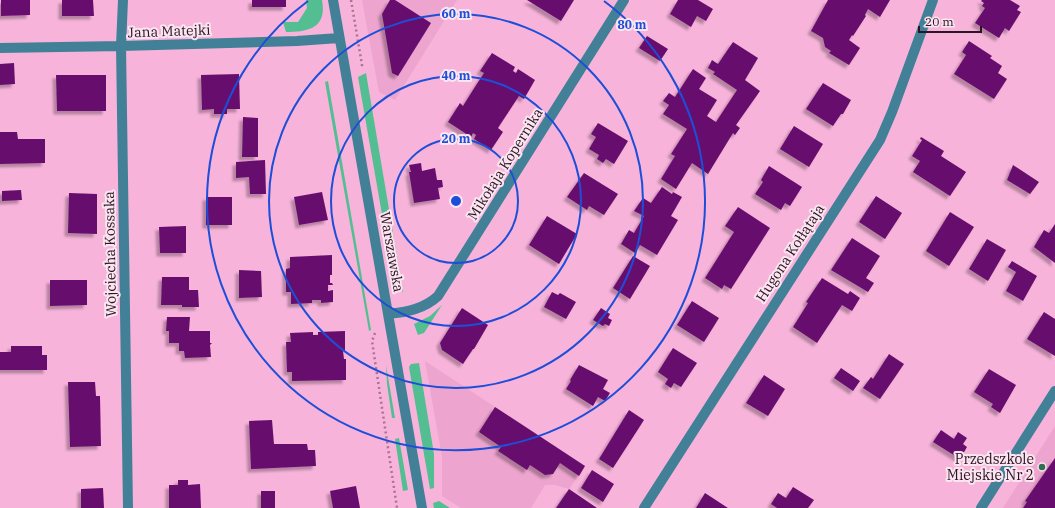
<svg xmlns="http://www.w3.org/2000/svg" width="1055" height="508" font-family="'IBM Plex Serif',serif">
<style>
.built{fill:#eda4ce}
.green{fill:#54be93}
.building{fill:#660d6e;filter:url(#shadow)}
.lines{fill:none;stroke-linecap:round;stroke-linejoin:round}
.path{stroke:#a77492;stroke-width:2.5;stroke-dasharray:2 3;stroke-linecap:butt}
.minor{stroke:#418096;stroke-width:10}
.ring{fill:none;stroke:#1d4ed8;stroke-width:2}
.poi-dot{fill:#336c54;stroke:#fae5f0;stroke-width:1.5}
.labels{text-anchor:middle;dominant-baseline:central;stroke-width:4;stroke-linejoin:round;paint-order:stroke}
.street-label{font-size:14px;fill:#2c1423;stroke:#fae5f0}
.poi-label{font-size:14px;fill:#2c1423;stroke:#fae5f0;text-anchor:end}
.centre{fill:#1d4ed8;stroke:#fae5f0;stroke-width:2}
.ring-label{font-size:12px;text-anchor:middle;font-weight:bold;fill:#1d4ed8;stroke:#fae5f0;stroke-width:4;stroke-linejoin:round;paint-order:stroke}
</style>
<defs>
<filter id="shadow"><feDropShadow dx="-3.5" dy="3.5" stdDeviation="1" flood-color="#0004"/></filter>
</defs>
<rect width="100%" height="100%" fill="#f7b3da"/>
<path class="built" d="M362 0H457L395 100 379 92Z
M425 361 585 466 569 489 555 485H545L531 508H461L442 496V457Z
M1055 426V508H1003Z"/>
<path class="green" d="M306 0H322C327 27 310 32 286 32L283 22H298L307 8Z
M366 73 403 292 400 290 394 283 358 77Z
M328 81 371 330 369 331 325 82Z
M442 305 424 333 418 335 414 324 430 316Z
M419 363 434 454V488L430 489 409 367 411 364Z
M386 365 395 418H392L387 384Z
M399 438 408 490 403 491 395 439Z
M439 501 450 508H434L433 503Z"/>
<path class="building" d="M1 0H30V15L1 16Z
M62 0H93L94 16H62Z
M252 0H286V7H252Z
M390 0H395L431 23 398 76 392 73 382 14Z
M527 0H574L561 21Z
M678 0H698L713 9 706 21 697 16 691 27 670 14Z
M828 0H890L880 17 868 9 865 15 866 16 853 36 852 35 849 40 860 48 849 65 829 53 831 51 825 47 823 38 811 31Z
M982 0H1010L1020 6 1017 10 1021 12 1009 31 1005 28 999 38 975 23 985 8 982 6 984 3 981 1Z
M647 36 668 49 660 61 639 48Z
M969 41 992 56 990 58 1002 66 998 73 1007 79 994 99 954 74 966 55 962 52Z
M733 42 758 58 745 80 760 91 736 125 740 128 735 135 733 133 708 174 692 163 676 189 661 179 675 156 671 154 687 129 663 114 669 105 663 101 669 93 675 97 693 69 706 78 699 89 717 100 707 116 716 122 737 90 713 74 715 72 708 68 712 60 718 64Z
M492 53 515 67 513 71 516 73 518 69 535 80 524 99 519 96 498 128 503 132 491 150 474 139 476 135 473 133 471 137 448 122 460 103 463 106 473 90 484 73 480 71Z
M14 63 15 84 0 85V64Z
M239 74 240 109H227V114H214V109L202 110 201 75Z
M56 75H106V111H57Z
M823 83 851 100 843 114H841L833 126 806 109Z
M243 117 258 118V157H242Z
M598 123 628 141 614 164 606 159 603 163 597 159 599 155 589 149 596 137 591 134Z
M794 126 823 144 809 167 780 149Z
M0 132H17L18 139H45V163L0 164Z
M921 137 944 151 941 156 966 172 950 196 913 172 920 161 912 156 922 140 920 139Z
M265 160 266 194H250L249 177 236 178V162Z
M421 163 422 171 435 168 437 180H442L443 187 438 188 440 199 414 203 409 172H411L409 165Z
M1013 165 1039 182 1030 194 1007 180Z
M769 166 802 187 790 206 785 203 781 210 755 194 763 182 761 180Z
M584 173 618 194 604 215 589 206 587 210 567 197Z
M662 187 672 194 673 192 682 197 671 216 678 220 657 255 640 245 635 253 621 244 629 230 634 233 644 216 634 211 643 198 651 203Z
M21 190 22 200 2 201V191Z
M322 192 328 220 299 225 294 197Z
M69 193 97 194V234L68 233Z
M876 196 902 213 885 239 859 222Z
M206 197H232V225H206Z
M738 207 770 228 731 289 724 285 722 289 705 278 734 232 725 226Z
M950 212 974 227 949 266 926 251Z
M547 216 577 234 559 264 529 245Z
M1055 224V263L1034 247 1044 230 1049 233Z
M186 226V253H160L159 227Z
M852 238 880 256 866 278 874 283 868 292 831 270Z
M987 239 1006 250 988 281 969 269Z
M332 255V275H330V283H332L333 285H328V291L333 290V302L321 303V300H312V303L291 304V292H286V269L290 268V257Z
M633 256 650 266 630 299 613 288Z
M1012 261 1037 276 1023 301 1006 291 1016 272 1008 267Z
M239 270 261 271 262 297 239 298Z
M162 277H189V290H198L199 307H182V305H161Z
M822 278 848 294 850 291 860 298 852 311 842 305 817 343 793 327 808 303 806 302Z
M50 280H87V305L50 306Z
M552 292 558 295 560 293 576 302 566 319 544 307Z
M692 301 719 318 704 342 677 325Z
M462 308 488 325 474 349H473L463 364 442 350 440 343Z
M601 308 610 314 608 318 612 320 609 326 605 324 603 326 593 320Z
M1044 312 1055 319V356L1027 339Z
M167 317H190L189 331H210V343H212L210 345 211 357 185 358 184 351H179V343H169V331H166Z
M345 331V351H343L344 359H346V380L292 381V372H287L286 342H291L290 333 313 332V335H318V332Z
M11 346H42V355H47V370H0V352H11Z
M673 348 697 363 681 387 674 383 671 388 665 384 668 379 658 372Z
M889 354 904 364 880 399 863 388 871 377 873 379Z
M579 365 608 380 603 389 610 393 605 401 598 397 593 406 566 389 571 381 570 380Z
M841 368 860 381 853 391 834 378Z
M989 369 1016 385 1000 413 991 407 993 404 974 392Z
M764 375 785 389 768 416 746 403Z
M68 382H95L96 396H100L101 446 70 447Z
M495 407 585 466 579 476 560 463 553 474 545 475 530 465 527 470 498 451 501 447 479 432Z
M629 410 644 420 613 468 599 459Z
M272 420 274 444H307L308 450H315L316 466 251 469 249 421Z
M941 430 954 439 958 432 967 438 963 444 967 447 960 459 933 442Z
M1055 458V508H1023L1027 502 1025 501Z
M592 470 614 484 603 502 581 488Z
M178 480H188V485L200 484 201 508H169V485H178Z
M356 486 360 508H333L330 491Z
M793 487 814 500 808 508H777L771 504 778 493 786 498Z
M103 488 104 508H81V489Z
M569 489 597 508H556Z
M261 491H275V508H261Z
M705 493 728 508H696Z"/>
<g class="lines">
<path class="path" d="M351 0 362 65 361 68
M375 333 372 341 397 508"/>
<path class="minor" d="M123 0 121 46 128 508
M333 0 422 508
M0 48 121 46 297 41 339 38
M388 314C407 312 424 309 438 296L624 0
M644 508 880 140 892 112 933 0
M981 508 1055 391"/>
</g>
<g class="ring">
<circle cx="456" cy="201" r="62"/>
<circle cx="456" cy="201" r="125"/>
<circle cx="456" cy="201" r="187"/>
<path d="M604 1A249 249 0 1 1 308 1"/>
</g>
<circle class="poi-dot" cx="1042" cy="467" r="4"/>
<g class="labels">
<g class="street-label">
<text transform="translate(169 31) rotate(-2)">Jana Matejki</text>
<text transform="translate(505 164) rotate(-58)">Mikołaja Kopernika</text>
<text transform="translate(392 252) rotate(80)">Warszawska</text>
<text transform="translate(790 253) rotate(-57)">Hugona Kołłątaja</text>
<text transform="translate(110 254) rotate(-91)">Wojciecha Kossaka</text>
</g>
<g class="poi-label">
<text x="1034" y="459">Przedszkole<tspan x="1034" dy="16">Miejskie Nr 2</tspan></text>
</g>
</g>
<circle cx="456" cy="201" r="6" class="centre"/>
<g class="ring-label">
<text x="456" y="18">60 m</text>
<text x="632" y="29">80 m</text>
<text x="456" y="80">40 m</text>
<text x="456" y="143">20 m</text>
</g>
<path d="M919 26v6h62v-6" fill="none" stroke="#2c1423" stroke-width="2"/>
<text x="925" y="26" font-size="12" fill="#2c1423" stroke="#fae5f0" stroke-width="3" paint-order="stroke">20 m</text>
</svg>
